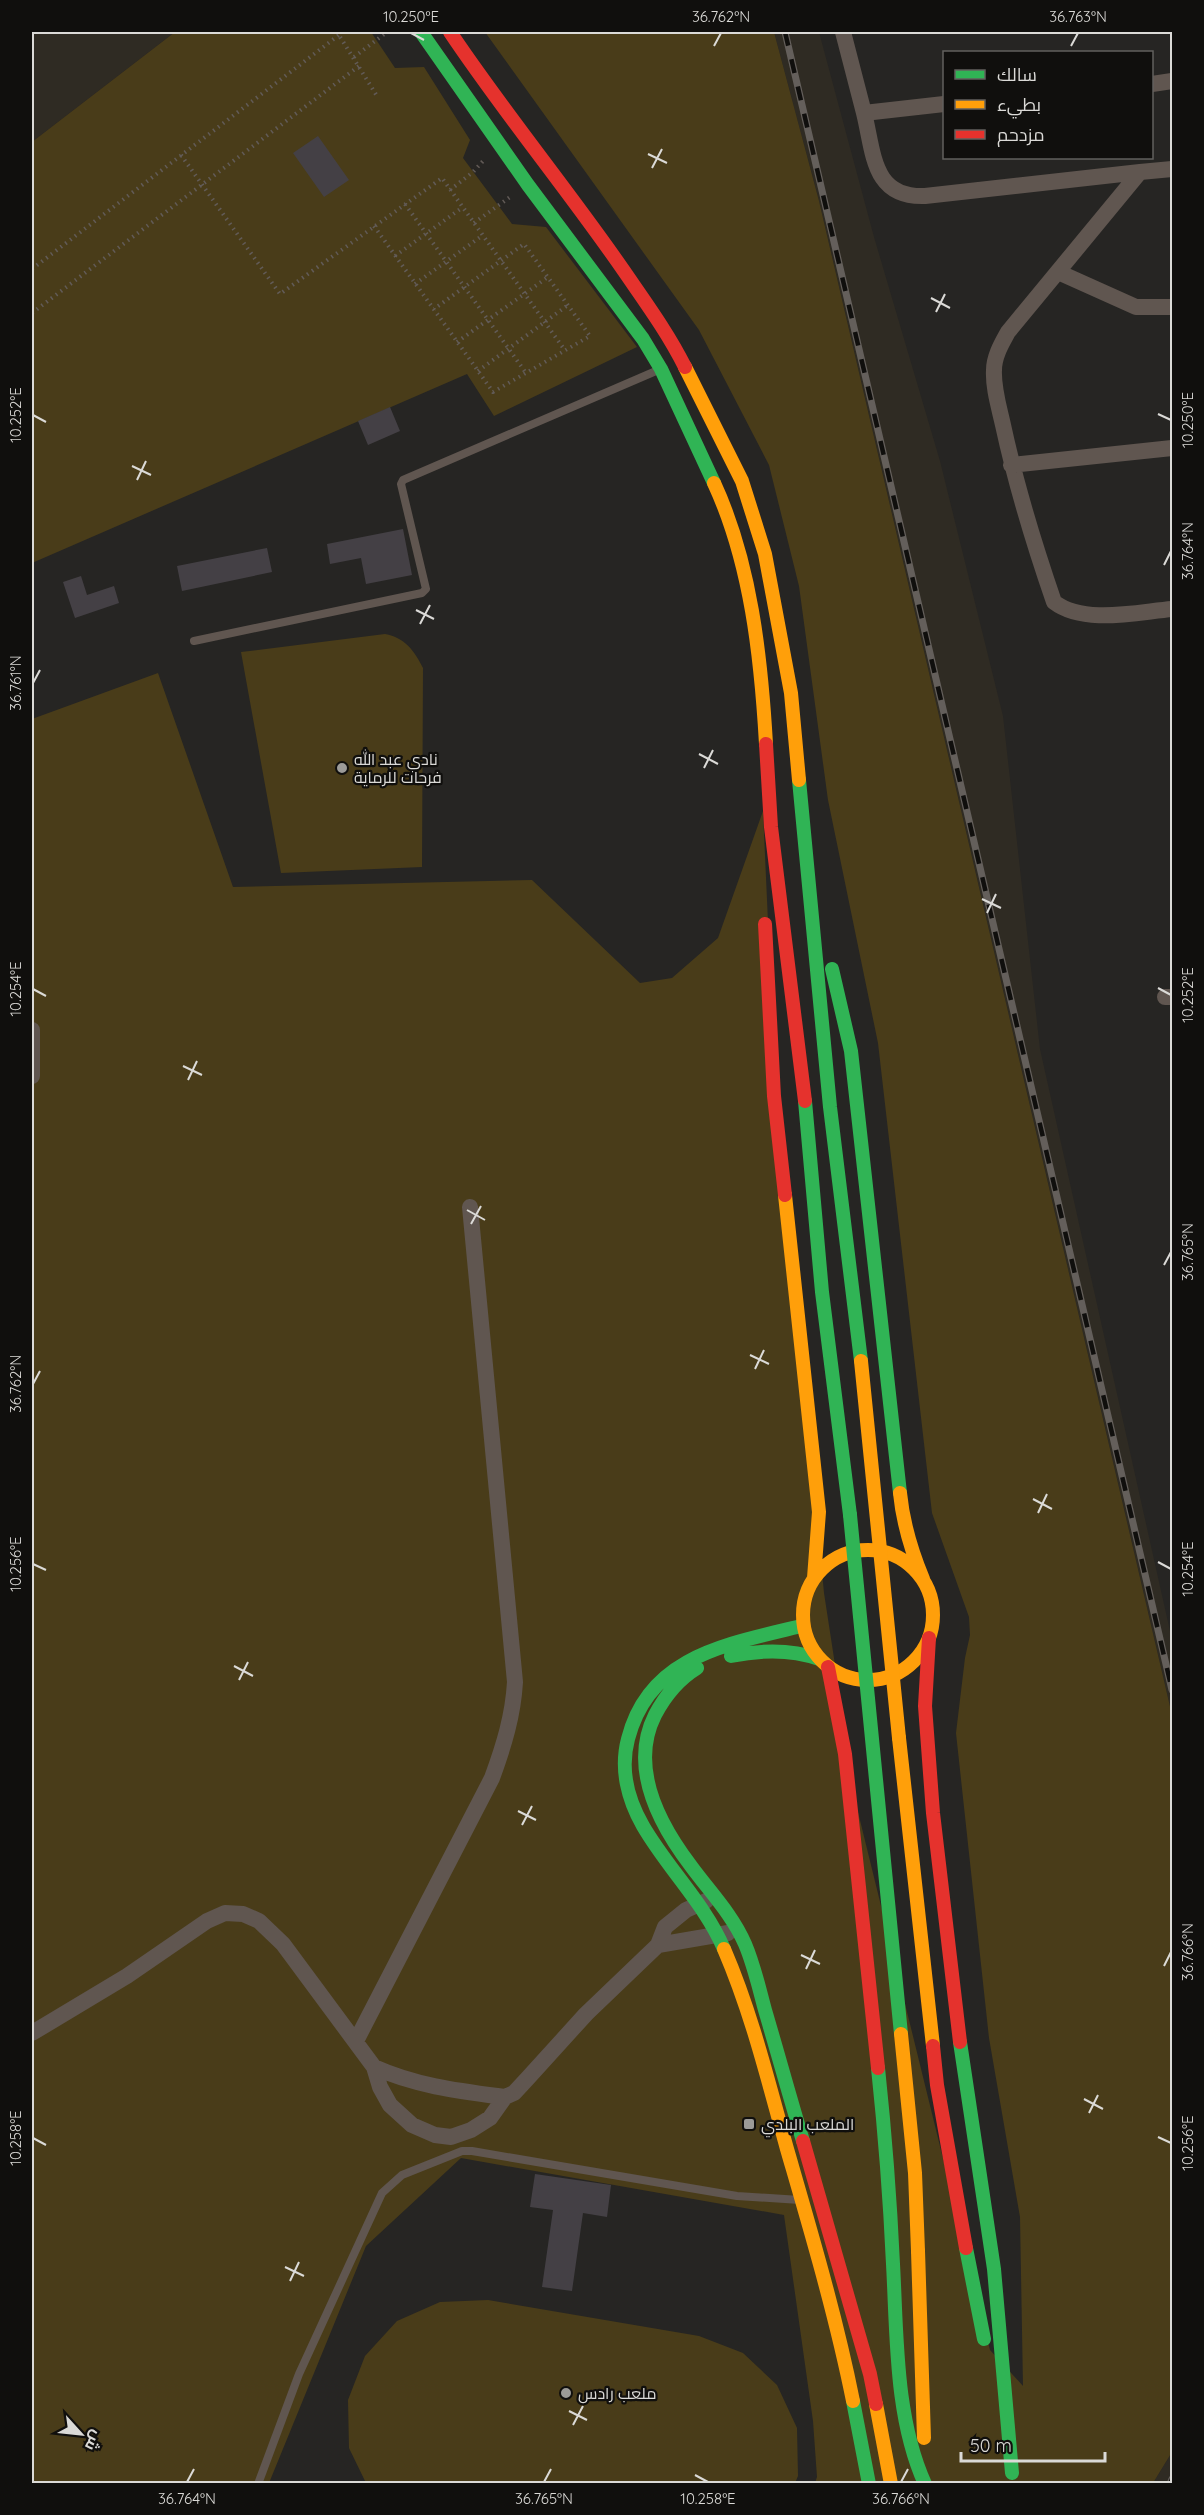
<svg xmlns="http://www.w3.org/2000/svg" width="1204" height="2515" font-family="Quicksand,Cairo,sans-serif">
<style>
.built{fill:#2f2b23}
.green{fill:#493c19}
.building{fill:#444045}
.lines{fill:none;stroke-linecap:round;stroke-linejoin:round}
.path{stroke:#625b57;stroke-width:4;stroke-dasharray:1.5 4.5;stroke-linecap:butt}
.lane{stroke:#605650;stroke-width:8}
.street{stroke:#605650;stroke-width:16}
.fast{stroke:#30b455;stroke-width:14}
.slow{stroke:#ff9f0a;stroke-width:14}
.jam{stroke:#e5322d;stroke-width:14}
.rail-casing{stroke:#645f5b;stroke-width:7}
.rail{stroke:#100f0d;stroke-width:4.5;stroke-dasharray:14;stroke-linecap:butt}
.fast-bridge{stroke:#30b455;stroke-width:14}
.slow-bridge{stroke:#ff9f0a;stroke-width:14}
.ticks{fill:none;stroke:#dbdad7;stroke-width:2}
.poi-dot{fill:#9c9b98;stroke:#100f0d;stroke-width:2}
.labels{text-anchor:middle;dominant-baseline:central;stroke-width:4.5;stroke-linejoin:round;paint-order:stroke}
.poi-label{font-size:16px;fill:#dbdad7;stroke:#100f0d;text-anchor:start}
.neatline{fill:none;stroke:#dbdad7;stroke-width:2}
.ticks-label{font-size:15px;text-anchor:middle;fill:#dbdad7}
</style>
<rect width="100%" height="100%" fill="#262523"/>
<path class="built" d="M32 32H175L32 142Z
M774 32H819L874 237 940 461 1003 716 1040 1049 1172 1640V1715L819 201Z
M1172 2452V2483H1153Z"/>
<path class="green" d="M175 32H371L395 68 424 67 470 140 463 158 512 224 546 227 637 347 494 416 467 374 32 563V142Z
M485 32H774L819 201 1172 1715V2452L1153 2483H815L817 2477 813 2421 784 2215 461 2158 366 2246 269 2483 32 2484V719L158 673 233 887 532 880 640 983 672 978 718 938 763 811 774 1055 824 1593 857 1808 990 2350 1023 2386 1020 2217 989 2038 956 1733 965 1658 970 1635 969 1617 932 1513 878 1043 828 800 799 586 769 465 699 330Z
M385 634C405 638 414 650 423 668L422 867 281 873 241 652Z
M488 2300 699 2336 743 2353 777 2385 797 2428 798 2476 795 2483H366L349 2448 348 2400 365 2356 397 2321 440 2302Z"/>
<path class="building" d="M318 136 349 180 324 197 293 153Z
M390 407 400 431 368 445 358 421Z
M403 529 412 575 366 584 361 558 330 564 327 544Z
M267 548 272 572 182 591 177 566Z
M81 576 87 595 114 586 119 603 75 618 63 582Z
M535 2174 611 2185 607 2217 583 2213 572 2291 542 2287 553 2210 530 2207Z"/>
<g class="lines">
<path class="path" d="M337 32 377 96
M354 57 387 32
M181 155 280 294 442 178 564 349
M450 190 473 172 483 161
M405 204 526 373
M474 223 510 197
M374 226C414 282 454 337 493 392L590 336 524 244 434 309
M395 256 463 207
M32 269 339 35
M415 284 483 235
M32 313 359 66
M457 342 548 277
M478 371 568 305"/>
<path class="lane" d="M194 641 422 593 426 589 401 484 403 480 656 371
M258 2484 299 2374 382 2193 402 2175 462 2151H472L737 2196 800 2200"/>
<path class="street" d="M843 32 864 113
M1152 84 1172 81
M944 104 864 113C874 153 872 198 925 196L1140 172
M1172 169 1140 172 1008 332C1002 343 994 356 994 370 993 388 999 407 1003 425 1016 485 1034 544 1054 602 1084 625 1137 612 1172 609
M1058 272 1136 307H1172
M1011 465 1172 448
M1165 997H1172
M32 1030V1076
M658 1945 728 1933
M32 2033 127 1976 207 1921 225 1913 243 1914 259 1921 283 1944 374 2067 380 2087 390 2105 412 2125 435 2135 451 2137 471 2130 490 2118 505 2097 514 2093 527 2079 586 2014 658 1945 665 1927 686 1910 706 1901
M356 2041 492 1778C504 1745 513 1716 515 1682L470 1207
M374 2067C416 2086 459 2091 505 2097"/>
<path class="fast" d="M421 32 528 185 643 339 661 369 714 483
M799 780 830 1107 861 1361
M832 969 851 1051 900 1493
M805 1101 822 1292 850 1515
M731 1656C760 1650 791 1649 819 1659
M697 1668C679 1679 665 1696 655 1715 629 1767 659 1824 691 1866 710 1892 732 1914 745 1944 754 1965 759 1988 765 2010 778 2054 790 2098 803 2141
M724 1949C705 1904 668 1869 643 1826 628 1800 620 1769 628 1739 649 1655 729 1644 801 1626L803 1623
M960 2042 994 2269 1012 2473
M878 2068C885 2134 890 2199 893 2264 897 2336 895 2418 925 2484
M966 2248 984 2339
M853 2401 869 2484"/>
<path class="slow" d="M685 367 742 481 765 554 791 693 799 780
M714 483C751 563 761 657 766 744
M785 1195 819 1512 814 1578
M900 1493C903 1524 911 1550 923 1579
M803 1615a65 65 0 1 1 130 0a65 65 0 1 1-130 0Z
M899 1738 933 2046
M724 1949C752 2014 768 2081 787 2149 811 2232 836 2316 853 2401
M918 2251 924 2438
M876 2404 891 2484"/>
<path class="jam" d="M450 32C505 114 568 190 624 271 646 303 668 333 685 367
M766 744 771 827 805 1101
M765 924 774 1096 785 1195
M929 1638 925 1706 933 1813 960 2042
M828 1667 845 1754 878 2068
M933 2046 937 2085 966 2248
M803 2141 870 2374 876 2404"/>
<defs>
<path id="rail" d="M785 32 1172 1690
M1170 2484 1172 2479"/>
</defs>
<use href="#rail" class="rail-casing"/>
<use href="#rail" class="rail"/>
<path class="fast-bridge" d="M850 1515 901 2034"/>
<path class="slow-bridge" d="M861 1361 899 1738
M901 2034 915 2173 918 2251"/>
</g>
<path class="ticks" d="M411 33 424 40M714 46 721 33M1071 46 1078 33M648 154 667 163M652 168 662 149M931 298 950 308M936 312 945 294M1158 414 1171 420M33 415 46 422M132 466 151 475M137 480 146 461M1164 565 1171 551M416 610 434 619M420 624 430 605M33 683 40 670M699 754 718 764M704 768 713 750M982 899 1001 908M987 913 996 894M1158 988 1171 995M33 989 46 996M183 1066 202 1075M188 1080 197 1061M467 1210 485 1220M471 1224 481 1206M1164 1265 1171 1252M750 1355 769 1364M755 1369 764 1350M33 1384 40 1371M1033 1499 1052 1509M1038 1513 1047 1494M1158 1562 1171 1569M33 1564 46 1570M234 1666 253 1676M239 1680 248 1662M518 1811 536 1820M522 1825 532 1806M801 1955 820 1964M1164 1966 1171 1952M806 1969 815 1950M1084 2099 1103 2109M1089 2113 1098 2095M1158 2137 1171 2143M33 2138 46 2145M285 2267 304 2276M290 2281 299 2262M569 2411 587 2420M573 2425 583 2406M695 2475 708 2482M187 2482 194 2469M544 2482 551 2469M901 2482 908 2469"/>
<g class="poi-dot">
<circle cx="342" cy="768" r="6"/>
<rect x="743" y="2118" width="12" height="12" rx="3"/>
<circle cx="566" cy="2393" r="6"/>
</g>
<g class="labels">
<g class="poi-label">
<text x="354" y="759">نادي عبد الله<tspan x="354" dy="18">فرحات للرماية</tspan></text>
<text x="761" y="2124">الملعب البلدي</text>
<text x="578" y="2393">ملعب رادس</text>
</g>
</g>
<rect width="1204" height="2515" fill="none" stroke="#100f0d" stroke-width="66"/>
<rect x="943" y="51" width="210" height="108" fill="#100f0d" stroke="#61605e" stroke-width="1.5"/>
<rect x="955" y="70" width="30" height="9" fill="#30b455" stroke="#61605e" stroke-width="1.5"/>
<text x="997" y="81" font-size="18" fill="#dbdad7">سالك</text>
<rect x="955" y="100" width="30" height="9" fill="#ff9f0a" stroke="#61605e" stroke-width="1.5"/>
<text x="997" y="111" font-size="18" fill="#dbdad7">بطيء</text>
<rect x="955" y="130" width="30" height="9" fill="#e5322d" stroke="#61605e" stroke-width="1.5"/>
<text x="997" y="141" font-size="18" fill="#dbdad7">مزدحم</text>
<g transform="translate(81 2434) rotate(117)" stroke="#100f0d" stroke-width="4.5" paint-order="stroke">
<path d="M0-4.5L10 22L0 15L-10 22Z" fill="#dbdad7"/>
<text y="-9" font-size="16" font-weight="bold" text-anchor="middle" fill="#dbdad7">ش</text>
</g>
<path d="M961 2452v9h144v-9" fill="none" stroke="#dbdad7" stroke-width="3"/>
<text x="970" y="2452" font-size="18" fill="#dbdad7" stroke="#100f0d" stroke-width="4.5" paint-order="stroke">50 m</text>
<rect x="33" y="33" width="1138" height="2449" class="neatline"/>
<g class="ticks-label">
<text x="411" y="22">10.250°E</text>
<text x="721" y="22">36.762°N</text>
<text x="1078" y="22">36.763°N</text>
<text transform="translate(16 415) rotate(-90)" y="5">10.252°E</text>
<text transform="translate(1188 420) rotate(-90)" y="5">10.250°E</text>
<text transform="translate(1188 551) rotate(-90)" y="5">36.764°N</text>
<text transform="translate(16 683) rotate(-90)" y="5">36.761°N</text>
<text transform="translate(16 989) rotate(-90)" y="5">10.254°E</text>
<text transform="translate(1188 995) rotate(-90)" y="5">10.252°E</text>
<text transform="translate(1188 1252) rotate(-90)" y="5">36.765°N</text>
<text transform="translate(16 1384) rotate(-90)" y="5">36.762°N</text>
<text transform="translate(16 1564) rotate(-90)" y="5">10.256°E</text>
<text transform="translate(1188 1569) rotate(-90)" y="5">10.254°E</text>
<text transform="translate(1188 1952) rotate(-90)" y="5">36.766°N</text>
<text transform="translate(16 2138) rotate(-90)" y="5">10.258°E</text>
<text transform="translate(1188 2143) rotate(-90)" y="5">10.256°E</text>
<text x="187" y="2504">36.764°N</text>
<text x="544" y="2504">36.765°N</text>
<text x="708" y="2504">10.258°E</text>
<text x="901" y="2504">36.766°N</text>
</g>
</svg>
